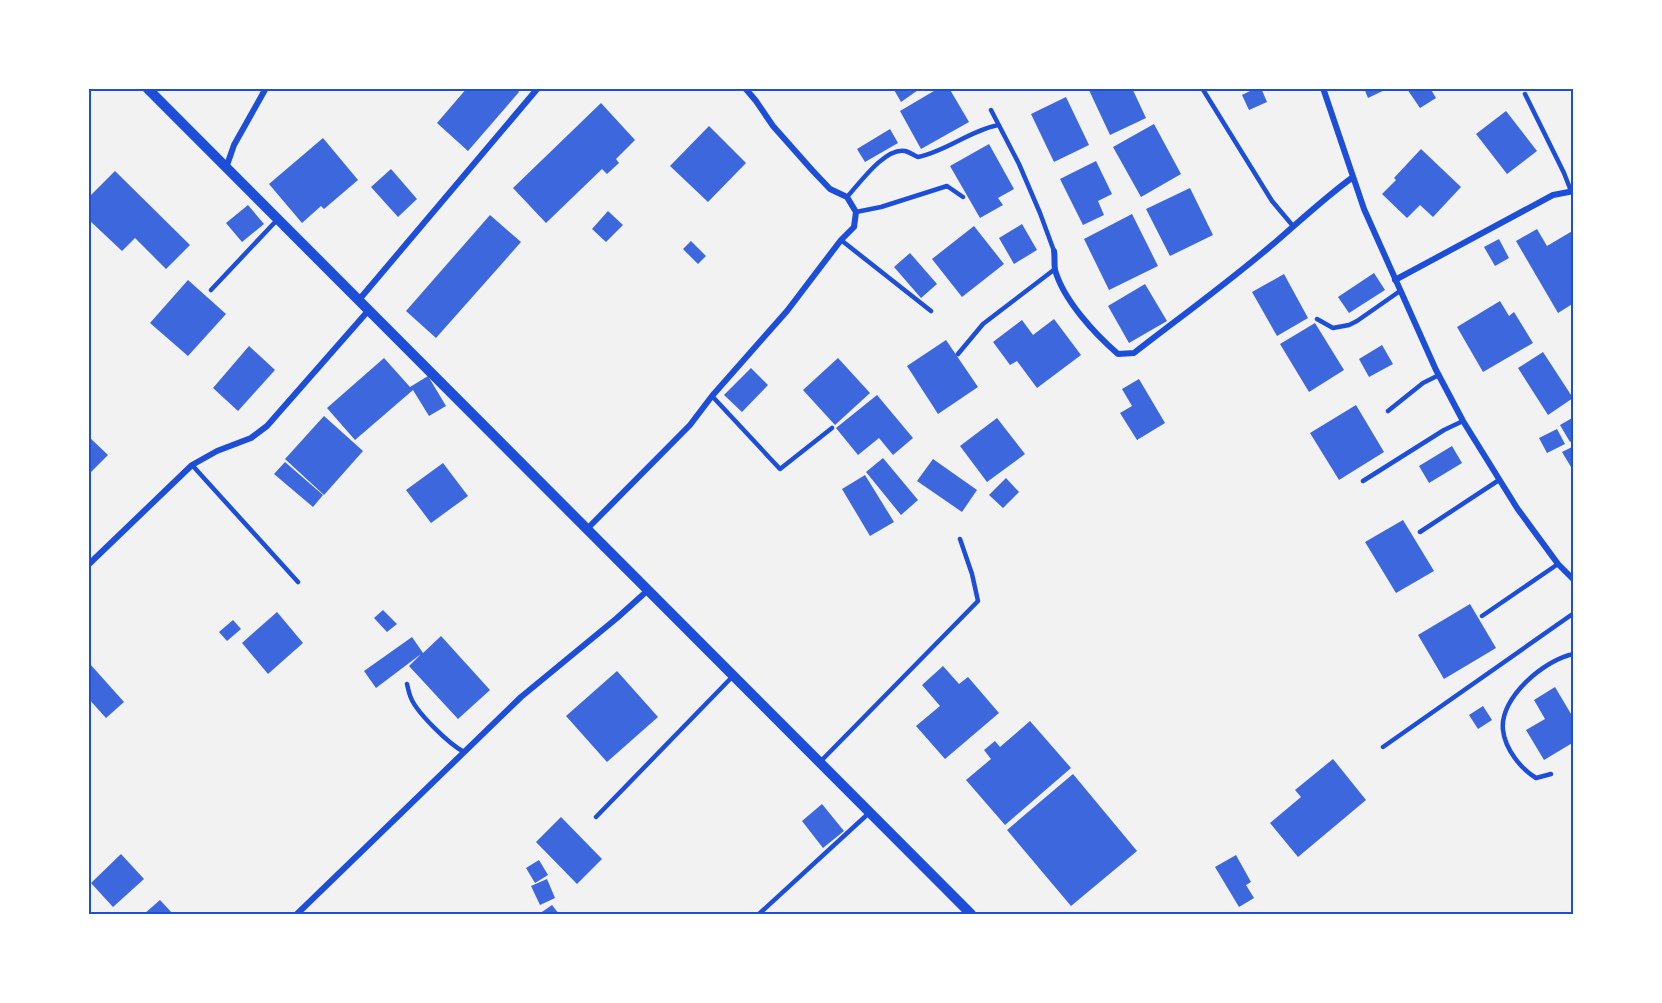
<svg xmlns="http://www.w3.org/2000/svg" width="1662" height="1003" font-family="Roboto,sans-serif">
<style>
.building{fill:#3d67dc}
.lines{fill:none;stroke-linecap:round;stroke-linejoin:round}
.service{stroke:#1d4ed8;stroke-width:4.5}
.minor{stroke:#1d4ed8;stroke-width:6}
.tertiary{stroke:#1d4ed8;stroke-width:10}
.neatline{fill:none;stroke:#1d4ed8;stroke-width:2}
</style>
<rect width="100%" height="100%" fill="#f2f2f2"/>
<path class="building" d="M467 88H516L519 92 468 151 437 123Z
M893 88H921L901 102Z
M939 88H949L969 122 921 149 900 111Z
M1088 88H1132L1146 118 1110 135Z
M1256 88H1261L1267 102 1249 110 1242 95Z
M1364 88H1389L1368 98Z
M1409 88H1430L1436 98 1420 108 1407 89Z
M1066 97 1089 145 1054 162 1031 114Z
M601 103 635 140 616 159 619 163 607 174 602 169 546 223 513 188Z
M1506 111 1537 151 1507 174 1476 134Z
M1154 124 1181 174 1141 197 1113 147Z
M709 126 746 163 708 202 670 166Z
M890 129 898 143 865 162 857 149Z
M323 138 358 180 324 209 321 206 302 223 269 184Z
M989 144 1014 189 998 198 1003 205 980 218 950 166Z
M1421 149 1461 187 1433 217 1420 205 1407 218 1382 194 1396 180 1394 178Z
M1096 161 1112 194 1098 201 1104 215 1083 225 1060 179Z
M391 169 417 199 398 217 371 187Z
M115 171 190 245 166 269 135 238 122 251 88 219V198Z
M1190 188 1213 235 1170 256 1146 209Z
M248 205 264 224 242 242 226 223Z
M608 211 623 225 606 242 592 229Z
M1132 214 1158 266 1109 290 1084 239Z
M490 215 521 242 436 338 406 311Z
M1022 224 1037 250 1014 264 999 238Z
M974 226 1004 264 962 297 932 259Z
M1537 229 1547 246 1574 230V303L1558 313 1516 241Z
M1499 239 1509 258 1495 266 1484 247Z
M691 241 706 256 698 264 683 249Z
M910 253 937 284 921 298 894 267Z
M1374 273 1385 290 1349 313 1338 297Z
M1284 274 1308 318 1277 336 1252 292Z
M188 280 226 314 188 356 150 323Z
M1145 284 1167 321 1129 343 1108 306Z
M1500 301 1509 316 1514 312 1533 343 1483 372 1457 327Z
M1054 319 1081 355 1037 388 1017 361 1010 365 993 342 1022 320 1033 335Z
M1315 323 1344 370 1309 392 1280 344Z
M946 340 978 387 938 414 907 366Z
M1382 345 1393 364 1369 377 1359 359Z
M249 346 275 370 238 411 213 388Z
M1543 352 1573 398 1548 415 1518 368Z
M384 358 410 387 428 376 446 406 429 416 413 390 355 440 327 408Z
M838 358 870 393 835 425 803 390Z
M751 368 768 385 742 412 724 395Z
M1139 379 1165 423 1137 440 1120 413 1132 406 1122 389Z
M877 395 913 438 893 455 879 438 858 455 836 428Z
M1356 405 1384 452 1339 480 1310 433Z
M324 416 363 451 324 495 285 459Z
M1574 417V440L1570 442 1560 425Z
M997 418 1025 454 987 482 960 446Z
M1557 429 1565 444 1547 453 1539 438Z
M88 436 108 455 88 475Z
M1452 446 1462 463 1429 483 1419 466Z
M1574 446V472L1562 452Z
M883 458 918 500 901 515 866 472Z
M933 459 977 490 962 512 917 481Z
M285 462 323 495 313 507 274 474Z
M443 463 468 496 431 523 406 490Z
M865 475 894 522 870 536 842 489Z
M1006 478 1019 492 1003 508 989 495Z
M1403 520 1434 571 1396 593 1365 542Z
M1470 604 1496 648 1444 679 1418 635Z
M383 610 397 624 387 632 374 618Z
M277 612 303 643 268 674 242 643Z
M233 620 241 629 227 641 219 632Z
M441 636 490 690 458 719 409 666 421 654 376 688 364 671 412 637 423 653Z
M90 664 124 702 106 718 88 698V666Z
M943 666 959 684 968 677 999 713 945 759 916 726 940 706 922 685Z
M617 671 658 717 607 762 566 716Z
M1555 687 1574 719V742L1544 760 1526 730 1545 719 1534 700Z
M1483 706 1492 720 1478 729 1469 715Z
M1030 721 1071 768 1005 825 966 780 991 759 984 750 995 741 1000 747Z
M1333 759 1366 800 1298 857 1270 823 1301 797 1295 790Z
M1073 774 1137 851 1071 906 1007 830Z
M822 804 844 831 823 848 802 821Z
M561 817 602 859 577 884 536 842Z
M121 854 144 879 113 907 91 883Z
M1236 855 1251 882 1246 885 1254 898 1239 907 1215 867Z
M539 860 548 875 535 883 526 868Z
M547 879 555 898 540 905 531 886Z
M160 900 173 914H144Z
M552 905 559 914H539Z"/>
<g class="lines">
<path class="service" d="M1202 88 1272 201 1293 226
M1525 94 1564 173 1571 191
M991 110 1019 164 1040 213 1054 251
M847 197C859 184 885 147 905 151 909 152 914 155 918 157 947 151 969 131 998 125
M856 212 881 207 947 186 963 197
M841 240 931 311
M211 290 277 220
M1317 319 1333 328 1349 325 1357 321 1400 291
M958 354 983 324 1055 269
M712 396 780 469 832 428
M1388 411 1423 383 1439 375
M192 465 298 582
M1363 481 1444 430 1463 421
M1420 532 1499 480
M1482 616 1558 564
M407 684C408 688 409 694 411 698 417 713 449 744 464 752
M1383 747 1574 613
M820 762 978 601 972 574 960 539
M1551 774 1536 778C1521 769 1505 749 1503 730 1499 698 1545 659 1574 654
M596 817 733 676
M759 914 869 813"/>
<path class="minor" d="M1323 88 1364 209 1436 370 1463 421 1517 508 1558 564 1574 580
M226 168 234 145 266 88
M1054 251C1055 257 1054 264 1055 270 1064 301 1095 334 1118 354L1134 353C1183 315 1233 279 1279 239 1303 218 1327 196 1353 177
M1395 280 1553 195 1574 191
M358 301 538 88
M587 529 690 425 712 396 787 311 841 240 854 227 856 212 847 197 830 189 812 170 773 126 756 101 745 88
M88 565 192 465 217 451 251 438 267 426 368 311
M297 914 521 697 617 618 647 591"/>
<path class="tertiary" d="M147 88 971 914"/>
</g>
<rect width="1662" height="1003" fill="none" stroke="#ffffff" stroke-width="180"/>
<rect x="90" y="90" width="1482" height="823" class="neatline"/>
</svg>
